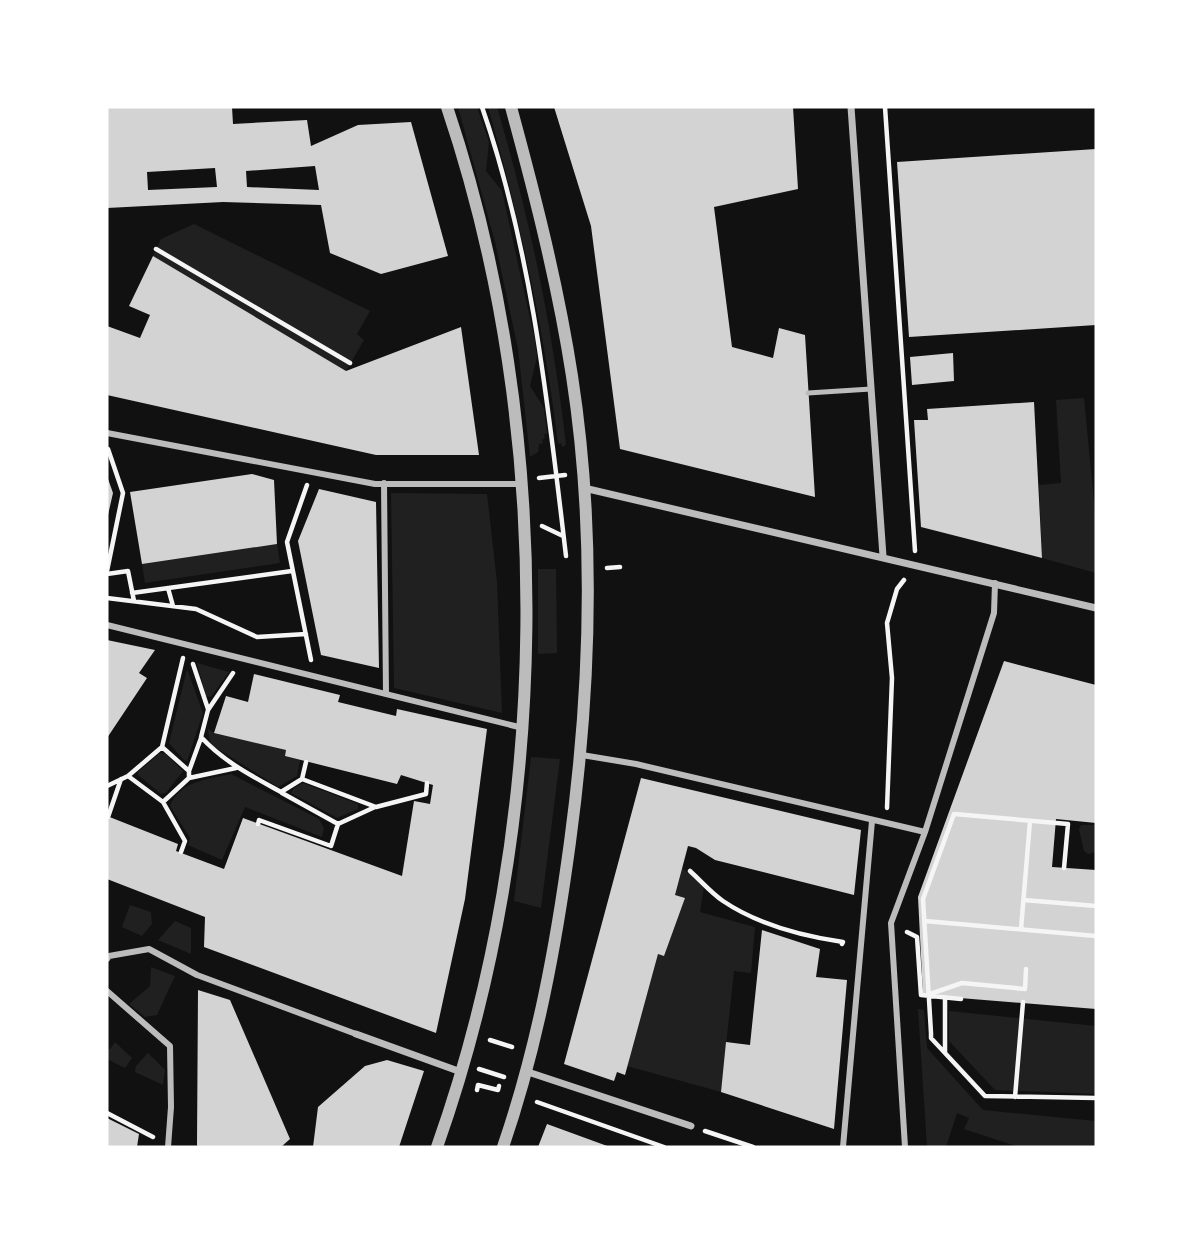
<svg xmlns="http://www.w3.org/2000/svg" width="1203" height="1254" font-family="Arial,sans-serif">
<style>
.green{fill:#202020}
.building{fill:#d3d3d3;fill-rule:evenodd}
.lines{fill:none;stroke-linecap:round;stroke-linejoin:round}
.path{stroke:#f5f5f5;stroke-width:4.5}
.service{stroke:#bcbcbc;stroke-width:5}
.pedestrian{stroke:#bcbcbc;stroke-width:6}
.minor{stroke:#bcbcbc;stroke-width:7}
.tertiary{stroke:#bcbcbc;stroke-width:12}
</style>
<rect width="100%" height="100%" fill="#111"/>
<path class="green" d="M458 107H477L489 142 486 171 502 191 535 341 537 357 530 386 544 408 547 433 544 435 545 438 542 440 543 443 539 444 538 452 530 457 518 349 495 242Z
M488 107H497C530 218 553 330 566 445L562 447 561 443 558 444C544 328 520 220 488 107Z
M194 224 370 311 357 334 364 340 346 371 153 256 161 239Z
M1084 398 1096 523V573L1042 558 1039 485 1061 483 1056 400Z
M391 493 487 494 497 582 502 713 394 688Z
M277 544 280 563 145 583 142 564Z
M538 569H556L557 653 538 654Z
M197 663 229 672 211 697 206 696Z
M187 669 203 713 187 761 184 760 169 743Z
M208 729 215 733 286 750 285 756 300 760 297 776 278 787 215 747 210 742Z
M160 753 166 754 183 771 166 793 161 794 138 775V772Z
M531 757 560 759 541 908 514 901Z
M231 774 319 819 324 828 322 837 245 807 222 860 188 845 190 838 170 806C179 781 209 779 231 774Z
M303 783 358 804V809L337 818 291 793 294 788Z
M1081 825H1096V852L1088 854 1084 851 1079 829Z
M682 868 704 886 700 912 755 927 751 973 734 971 721 1092 627 1066 658 954 664 956 685 898 675 895Z
M130 905 151 912 152 924 142 936 122 927Z
M175 921 191 928V954L158 940Z
M151 967 175 976 157 1015 145 1017 129 1004 150 986Z
M918 1009 924 1010 927 1048 983 1110 1096 1121V1147H1019L964 1129 969 1118 957 1113 946 1147H927Z
M949 1011 1096 1026V1094L995 1090 949 1041Z
M115 1042 132 1058 125 1068 107 1059V1049H110Z
M148 1053 165 1070 163 1085 135 1072 136 1066Z"/>
<path class="building" d="M107 107H232L233 124 307 120 311 146 358 125 411 122 448 256 381 274 330 253 321 205 223 202 107 208ZM315 166 319 190 247 187 246 171ZM215 168 217 187 148 190 147 172Z
M554 107H793L798 189 714 207 732 347 773 358 779 328 805 335 815 497 620 449 591 226Z
M1096 149V325L909 337 897 162Z
M153 256 346 371 461 327 479 455H376L107 395V326L140 338 150 315 129 306Z
M953 353 954 381 912 385 910 357Z
M1034 402 1042 558 921 527 914 420H928L927 409Z
M252 474 274 480 277 544 142 564 130 492Z
M107 476 113 493 108 515H107Z
M319 489 376 502 379 668 321 655 298 541Z
M107 640 155 650 139 673 147 678 107 738Z
M1004 661 1096 685V823L1056 819 1052 867 1096 870V1009L923 995 918 897Z
M254 674 340 695 338 702 396 716 397 709 487 729 465 899 436 1033 204 947 205 917 107 879V816L178 844 176 851 224 869 243 818 402 876 414 801 430 804 433 785 401 775 397 784 285 756 286 750 214 733 226 696 248 702Z
M641 778 861 830 854 895 715 860 696 848 688 846 675 895 685 898 664 956 658 954 625 1075 617 1072 614 1081 564 1064Z
M762 930 820 949 816 977 847 980 834 1129 721 1092 726 1042 750 1045Z
M198 990 230 1000 290 1139 281 1147H198L197 1145Z
M387 1060 424 1071 399 1147H313L318 1107 365 1066Z
M107 1118 139 1134 137 1147H107Z
M547 1124 610 1147H538Z"/>
<g class="lines">
<path class="path" d="M482 107C532 251 548 405 566 556
M885 107 915 551
M156 249 350 363
M539 478 565 475
M307 485 287 542 311 660
M542 526 563 536
M607 568 620 567
M107 571 123 493 108 449
M107 574 128 571 134 601
M168 588 173 606
M132 593 292 571
M107 598 196 609 257 637 306 634
M183 658 162 747 189 771 201 738
M193 664 208 709
M233 673 208 710 201 737C224 762 252 776 281 792L302 779
M162 747 128 776 163 802 189 778
M306 762 302 779 376 807 426 794 427 783
M189 771V778L236 768
M107 786 128 776
M163 802 185 841 181 852
M887 808 892 678 887 623 897 589 904 580
M108 817 121 779
M258 824 259 820 331 846 338 824 282 793
M338 824 375 807
M1064 868 1068 824 954 814 923 899 931 1033V1038L985 1096 1096 1098
M690 871C701 881 711 893 723 901 757 924 802 936 843 942L842 944
M1024 900 1096 906
M925 921 1096 936
M1021 929 1030 821
M907 932 917 937 921 995 961 999
M930 994 962 983 1025 989 1026 969
M945 997V1052
M490 1040 512 1047
M479 1069 504 1077
M477 1090 478 1085 498 1090 499 1086
M1015 1097 1023 1002
M537 1102 664 1147
M107 1113 153 1137
M705 1131 753 1147"/>
<path class="service" d="M808 393 871 389"/>
<path class="pedestrian" d="M107 433 375 484H522
M384 483 386 694
M107 625 523 728
M582 755 636 764 925 832
M107 959 109 956 149 949 197 975 356 1034
M107 991 170 1046 171 1107 168 1147
M843 1147 872 821
M905 1147 891 923 925 832 994 613 995 583"/>
<path class="minor" d="M851 107 883 556
M584 488 1096 608
M356 1034 461 1072
M528 1072 691 1126"/>
<path class="tertiary" d="M437 1147C552 823 557 433 447 107
M503 1147C537 1048 556 946 570 842 591 687 596 531 572 376 558 285 535 195 511 107"/>
</g>
<rect width="1203" height="1254" fill="none" stroke="#ffffff" stroke-width="217"/>
</svg>
